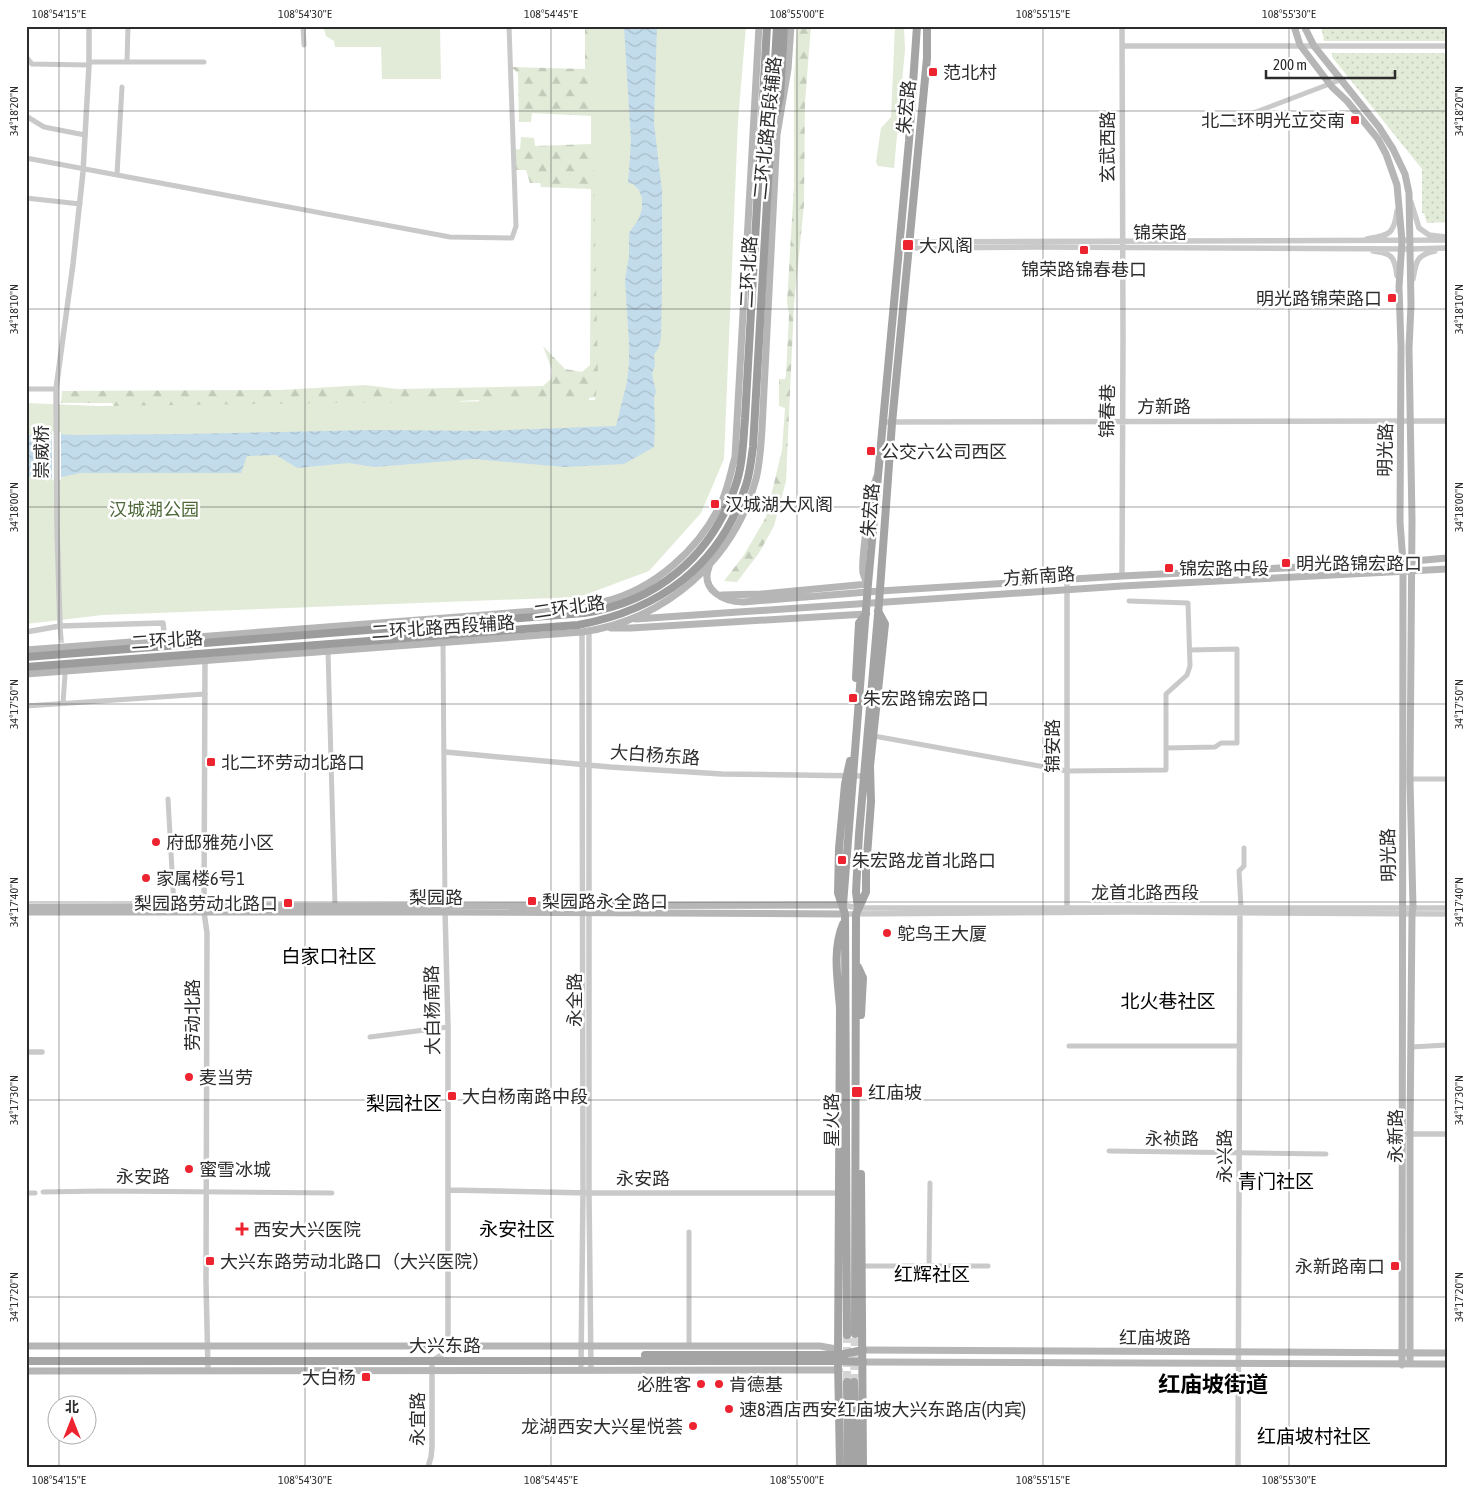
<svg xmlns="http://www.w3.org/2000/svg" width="1473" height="1493" font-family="'Asap Condensed','Noto Sans SC',sans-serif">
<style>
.grass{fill:url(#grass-dots)}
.forest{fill:url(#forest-firs)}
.green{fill:#e2ebd8}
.water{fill:url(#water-waves)}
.pier{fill:#fff}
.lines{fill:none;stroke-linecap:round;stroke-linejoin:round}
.minor-tunnel{stroke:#d5d5d5;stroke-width:5;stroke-dasharray:5 2.5;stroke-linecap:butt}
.primary-tunnel{stroke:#d5d5d5;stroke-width:8;stroke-dasharray:8 4;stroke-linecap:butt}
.minor{stroke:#c9c9c9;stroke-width:5}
.tertiary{stroke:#c9c9c9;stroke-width:5.5}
.secondary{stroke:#b6b6b6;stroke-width:7}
.primary{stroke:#a4a4a4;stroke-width:8}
.trunk{stroke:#9c9c9c;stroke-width:8}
.ticks{fill:none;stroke:#2c2c2c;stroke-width:1;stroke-opacity:0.45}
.poi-dot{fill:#ed2430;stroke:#fff;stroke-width:2}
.labels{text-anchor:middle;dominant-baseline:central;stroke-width:5;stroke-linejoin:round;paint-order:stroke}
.poi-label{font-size:18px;fill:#2c2c2c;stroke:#fff;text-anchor:start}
.street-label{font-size:18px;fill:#2c2c2c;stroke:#fff}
.park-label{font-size:18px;fill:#4e6938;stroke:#fff}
.neighbourhood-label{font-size:19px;fill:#000;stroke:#fff}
.district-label{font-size:22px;font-weight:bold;fill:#000;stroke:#fff}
.neatline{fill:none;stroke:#2c2c2c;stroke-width:2}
.ticks-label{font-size:12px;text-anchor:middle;fill:#2c2c2c}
</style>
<defs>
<pattern id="grass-dots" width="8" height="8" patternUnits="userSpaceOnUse" patternTransform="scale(1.25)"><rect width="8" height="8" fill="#e2ebd8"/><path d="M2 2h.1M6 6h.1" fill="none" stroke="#c2caba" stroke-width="1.8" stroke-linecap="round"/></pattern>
<pattern id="forest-firs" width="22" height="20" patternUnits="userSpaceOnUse" patternTransform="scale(1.25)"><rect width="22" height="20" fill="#e2ebd8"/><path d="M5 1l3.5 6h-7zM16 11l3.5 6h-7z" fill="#c2caba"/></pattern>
<pattern id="water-waves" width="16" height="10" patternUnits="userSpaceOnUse" patternTransform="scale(1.25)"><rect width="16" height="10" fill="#c3dcec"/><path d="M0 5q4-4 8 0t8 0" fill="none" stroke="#a8bdcb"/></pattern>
</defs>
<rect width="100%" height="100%" fill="#fff"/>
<path class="grass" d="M1321 26H1447V41H1324Z
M1332 53H1447V222L1427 223 1424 213H1422V169L1332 57Z"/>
<path class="forest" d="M585 26H624L599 397 589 398V418L480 405 479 400 460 401 459 409 118 413 112 403H61L62 391 281 390 365 385 397 389 543 386 551 379 552 370 543 346 565 369 582 372 590 365 591 189 541 187 540 183H530L526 170H512V150L520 149 521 137 534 138 535 146 591 144V116L532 113 531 122H519L518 73 511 67 585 69Z
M797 26H811L805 102 804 205 794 305 786 481 774 526 759 553 737 582 724 581 744 555 766 517 782 450 785 408 779 406V379H785L786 376 789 315 787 303 794 185V79Z"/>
<path class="green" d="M323 26H440L441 79H382L381 47H335L334 41 326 36Z
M591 26H746L738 121 724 459 701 513 649 571 579 597 103 615 26 624V403L98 406 595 400 598 383Z
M895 26H904L905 50 894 168 878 166 876 162 881 128 891 117Z"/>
<path class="water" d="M624 26H657L654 123 662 191V286L661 337 659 347 654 355 655 365 652 374 656 392 654 397 655 426 654 447 624 464 565 467 474 459 375 467 348 463 297 468 276 455 247 456 241 473H80L57 478 26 476V436L44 433 73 435 185 434 373 430 484 431 616 426 627 382 629 363V343L625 280 629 256V233L638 220 642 209V198L639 190 633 184 628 183 631 142Z"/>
<path class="pier" d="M52 431 61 432V480L57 481 52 480Z"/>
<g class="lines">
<path class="minor-tunnel" d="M61 638 64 665"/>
<path class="primary-tunnel" d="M847 1335V1382
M854 1382 855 1334"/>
<path class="minor" d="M303 26 304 45
M26 57 32 64 89 65
M89 62H204
M127 62 128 26
M26 116 44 127 85 135
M1235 120 1340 80
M26 158 450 237 512 238 516 226 509 26
M117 175 122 87
M26 198 80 204
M26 389H56
M60 626 61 638
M443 642 445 906
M328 651 335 906
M63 703 65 675
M26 706 205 694
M874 736 1067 771 1166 770V694L1187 675 1190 666 1188 603 1129 601
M1166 748 1215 747 1221 743H1237V649L1190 650
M1410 779H1447
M168 799 174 906
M1241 907 1239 871 1244 866V848
M370 1037 448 1027
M1069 1046H1239
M1411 1047 1447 1045
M1109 1151 1326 1154
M43 1192 101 1191 332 1193
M26 1193H35
M689 1232V1346
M863 1266H988
M929 1266 930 1183"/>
<path class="tertiary" d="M1122 26 1123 338 1122 576
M1122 46H1447
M1411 202 1419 228 1429 235 1445 237
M1367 239C1389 235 1394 235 1397 211
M910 242 1447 240
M909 248 1034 247 1410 249 1447 248
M1373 251C1392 253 1395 257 1397 276
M1413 279C1416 262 1416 255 1435 251
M882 422 1447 421
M60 626 57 528 56 389 73 264 83 172 89 65V26
M589 631V1193L591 1370
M26 632 60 626 163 623 165 640
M205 660 204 912 207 933 206 1282 208 1370
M445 752 610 767 722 774 864 776
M843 905 858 908C1054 909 1251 907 1447 908
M1067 910V580
M845 914 1130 912 1447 914
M26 1052H42
M1407 1134H1447
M448 1190 589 1193H839
M581 1365 583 1193 582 632
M428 1467 431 1457 432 1447V1361L441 1355 448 1346V1027L445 910
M1238 1467 1240 909"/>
<path class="secondary" d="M1294 26 1300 45 1332 87 1347 101 1378 139 1386 154 1397 185 1402 241 1399 287 1401 346 1400 522 1403 562 1402 1365
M1304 26 1314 46 1379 127 1393 149 1405 174 1409 193 1411 305 1409 348 1412 520 1410 779 1413 908 1412 914 1410 1134V1364
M709 567C700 590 724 602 743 602L880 591 1122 576 1403 562 1447 558
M722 595 761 594 868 584C866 581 864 577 863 573 861 560 871 488 877 476
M636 619 1122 586 1447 569
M611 628H631L866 614
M26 650 562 609C575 607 590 606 603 602 654 590 700 549 722 501 728 487 731 471 735 457L759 26
M26 674 582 632C665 620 734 561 756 479 760 463 761 446 762 429L777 135 788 69 791 26
M26 907 843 905
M26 912H445L845 914
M26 1346H820L836 1349 839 1354
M863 1350 1447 1353
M863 1362 1447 1364
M26 1371 839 1370"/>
<path class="primary" d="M856 678 859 623 866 614
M843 905 868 584 909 141 917 26
M858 908 856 892 859 834 879 603 892 423 927 58V26
M858 967 863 978 861 1015
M861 1174 863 1467
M855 1334 856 914 866 892V869L871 802 870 766 885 624 878 611
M847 1335 845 914 838 893 839 848 845 784 850 761
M645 1355H839L863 1350
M26 1361H838L863 1362
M847 1382 848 1467
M854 1382 856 1467
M840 1467 838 1361 840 1008C838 981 832 950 843 924"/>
<path class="trunk" d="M776 113 780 97 784 26
M26 657 584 613C656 602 711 557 735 487 743 465 743 442 745 419L767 26
M26 667 578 625C659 610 721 566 746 485 750 473 751 460 753 447L777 26"/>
</g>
<path class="ticks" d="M59 26V1406M305 26V1467M551 26V1467M797 26V1467M1043 26V1467M1289 26V1467M26 111H1447M26 309H1447M26 507H1447M26 704H1447M26 902H1447M26 1100H1447M26 1297H1447M59 1436V1467"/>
<g class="poi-dot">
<rect x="928" y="67" width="10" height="10" rx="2.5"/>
<rect x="1350" y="115" width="10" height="10" rx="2.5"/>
<rect x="902" y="239" width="12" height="12" rx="2.5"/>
<rect x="1079" y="245" width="10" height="10" rx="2.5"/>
<rect x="1387" y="293" width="10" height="10" rx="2.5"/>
<rect x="866" y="446" width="10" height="10" rx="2.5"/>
<rect x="710" y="499" width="10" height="10" rx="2.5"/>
<rect x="1281" y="558" width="10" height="10" rx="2.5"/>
<rect x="1164" y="563" width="10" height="10" rx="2.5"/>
<rect x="848" y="693" width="10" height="10" rx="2.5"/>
<rect x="206" y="757" width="10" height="10" rx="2.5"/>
<circle cx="156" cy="842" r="5"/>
<rect x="837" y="855" width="10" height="10" rx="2.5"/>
<circle cx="146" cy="878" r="5"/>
<rect x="527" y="896" width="10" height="10" rx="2.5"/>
<rect x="283" y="898" width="10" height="10" rx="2.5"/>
<circle cx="887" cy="933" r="5"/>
<circle cx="189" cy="1077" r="5"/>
<rect x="851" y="1086" width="12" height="12" rx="2.5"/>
<rect x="447" y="1091" width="10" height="10" rx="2.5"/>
<circle cx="189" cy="1169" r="5"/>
<path d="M239.5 1221.5h5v5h5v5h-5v5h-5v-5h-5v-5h5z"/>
<rect x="205" y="1256" width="10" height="10" rx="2.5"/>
<rect x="1390" y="1261" width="10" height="10" rx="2.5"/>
<rect x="361" y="1372" width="10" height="10" rx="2.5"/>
<circle cx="701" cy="1384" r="5"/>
<circle cx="719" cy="1384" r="5"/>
<circle cx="729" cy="1409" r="5"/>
<circle cx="693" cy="1426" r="5"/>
</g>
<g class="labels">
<g class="poi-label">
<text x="943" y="72">范北村</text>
<text x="1345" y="120" text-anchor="end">北二环明光立交南</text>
<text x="919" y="245">大风阁</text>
<text x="1084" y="269" text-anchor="middle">锦荣路锦春巷口</text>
<text x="1382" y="298" text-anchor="end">明光路锦荣路口</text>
<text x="881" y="451">公交六公司西区</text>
<text x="725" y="504">汉城湖大风阁</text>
<text x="1296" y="563">明光路锦宏路口</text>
<text x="1179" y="568">锦宏路中段</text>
<text x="863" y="698">朱宏路锦宏路口</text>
<text x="221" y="762">北二环劳动北路口</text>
<text x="166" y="842">府邸雅苑小区</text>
<text x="852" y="860">朱宏路龙首北路口</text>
<text x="156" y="878">家属楼6号1</text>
<text x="542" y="901">梨园路永全路口</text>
<text x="278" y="903" text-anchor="end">梨园路劳动北路口</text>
<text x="897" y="933">鸵鸟王大厦</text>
<text x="199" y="1077">麦当劳</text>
<text x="868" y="1092">红庙坡</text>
<text x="462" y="1096">大白杨南路中段</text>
<text x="199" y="1169">蜜雪冰城</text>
<text x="253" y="1229">西安大兴医院</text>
<text x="220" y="1261">大兴东路劳动北路口（大兴医院）</text>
<text x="1385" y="1266" text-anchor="end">永新路南口</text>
<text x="356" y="1377" text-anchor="end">大白杨</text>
<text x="691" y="1384" text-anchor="end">必胜客</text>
<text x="729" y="1384">肯德基</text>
<text x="739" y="1409">速8酒店西安红庙坡大兴东路店(内宾)</text>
<text x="683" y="1426" text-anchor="end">龙湖西安大兴星悦荟</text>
</g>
<g class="street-label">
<text transform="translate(906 107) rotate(-84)">朱宏路</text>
<text transform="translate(767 128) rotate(-84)">二环北路西段辅路</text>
<text transform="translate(1107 147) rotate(-90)">玄武西路</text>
<text x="1160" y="232">锦荣路</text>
<text transform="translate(748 272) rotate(-87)">二环北路</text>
<text x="1164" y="406">方新路</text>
<text transform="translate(1107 411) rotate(-89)">锦春巷</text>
<text transform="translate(1385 450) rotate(-89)">明光路</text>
<text transform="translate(41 452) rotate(-90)">崇威桥</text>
<text transform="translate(870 510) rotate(-85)">朱宏路</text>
<text transform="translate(1039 576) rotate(-4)">方新南路</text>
<text transform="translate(569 607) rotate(-8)">二环北路</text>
<text transform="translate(443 627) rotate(-4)">二环北路西段辅路</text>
<text transform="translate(167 640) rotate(-4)">二环北路</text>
<text transform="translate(1052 746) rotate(-90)">锦安路</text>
<text transform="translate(655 755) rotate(4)">大白杨东路</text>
<text transform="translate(1388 855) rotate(-91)">明光路</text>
<text x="1145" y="892">龙首北路西段</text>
<text x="436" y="897">梨园路</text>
<text transform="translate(574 1000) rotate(-90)">永全路</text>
<text transform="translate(432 1010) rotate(-91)">大白杨南路</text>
<text transform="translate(192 1015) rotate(-90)">劳动北路</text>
<text transform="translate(831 1120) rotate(-90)">星火路</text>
<text transform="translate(1395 1136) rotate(-90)">永新路</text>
<text x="1172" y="1138">永祯路</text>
<text transform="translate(1224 1156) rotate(-90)">永兴路</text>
<text x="143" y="1176">永安路</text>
<text x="643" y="1178">永安路</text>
<text x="1155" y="1337">红庙坡路</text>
<text x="445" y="1345">大兴东路</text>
<text transform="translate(417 1419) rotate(-90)">永宜路</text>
</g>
<g class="park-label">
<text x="154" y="509">汉城湖公园</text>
</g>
<g class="neighbourhood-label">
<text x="329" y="956">白家口社区</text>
<text x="1168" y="1001">北火巷社区</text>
<text x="404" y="1103">梨园社区</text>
<text x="1276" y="1181">青门社区</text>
<text x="517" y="1229">永安社区</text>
<text x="932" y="1274">红辉社区</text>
<text x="1314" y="1436">红庙坡村社区</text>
</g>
<g class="district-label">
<text x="1213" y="1384">红庙坡街道</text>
</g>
</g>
<rect width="1473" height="1493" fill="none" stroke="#ffffff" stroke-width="55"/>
<g transform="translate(72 1420)"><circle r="24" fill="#ffffff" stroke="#ababab"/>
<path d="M0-4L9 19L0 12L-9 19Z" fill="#ed2430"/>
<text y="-8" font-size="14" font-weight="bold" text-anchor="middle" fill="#2c2c2c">北</text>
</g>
<path d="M1266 70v8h129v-8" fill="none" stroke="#2c2c2c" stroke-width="2.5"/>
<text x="1273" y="70" font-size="15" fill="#2c2c2c" stroke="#ffffff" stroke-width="4" paint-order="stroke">200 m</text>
<rect x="28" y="28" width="1418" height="1438" class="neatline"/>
<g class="ticks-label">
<text x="59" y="18">108°54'15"E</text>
<text x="305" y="18">108°54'30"E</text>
<text x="551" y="18">108°54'45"E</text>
<text x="797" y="18">108°55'00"E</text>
<text x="1043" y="18">108°55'15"E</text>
<text x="1289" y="18">108°55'30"E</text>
<text transform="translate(14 111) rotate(-90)" y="4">34°18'20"N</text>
<text transform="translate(1459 111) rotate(-90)" y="4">34°18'20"N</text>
<text transform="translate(14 309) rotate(-90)" y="4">34°18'10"N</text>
<text transform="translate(1459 309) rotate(-90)" y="4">34°18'10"N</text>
<text transform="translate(14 507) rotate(-90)" y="4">34°18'00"N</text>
<text transform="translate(1459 507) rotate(-90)" y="4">34°18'00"N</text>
<text transform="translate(14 704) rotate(-90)" y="4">34°17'50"N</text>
<text transform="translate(1459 704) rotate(-90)" y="4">34°17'50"N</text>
<text transform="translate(14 902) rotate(-90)" y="4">34°17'40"N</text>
<text transform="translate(1459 902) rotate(-90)" y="4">34°17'40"N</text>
<text transform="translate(14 1100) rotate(-90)" y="4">34°17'30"N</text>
<text transform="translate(1459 1100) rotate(-90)" y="4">34°17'30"N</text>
<text transform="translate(14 1297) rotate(-90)" y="4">34°17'20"N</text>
<text transform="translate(1459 1297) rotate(-90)" y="4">34°17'20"N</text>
<text x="59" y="1484">108°54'15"E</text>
<text x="305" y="1484">108°54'30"E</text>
<text x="551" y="1484">108°54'45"E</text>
<text x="797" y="1484">108°55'00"E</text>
<text x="1043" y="1484">108°55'15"E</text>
<text x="1289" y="1484">108°55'30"E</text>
</g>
</svg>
